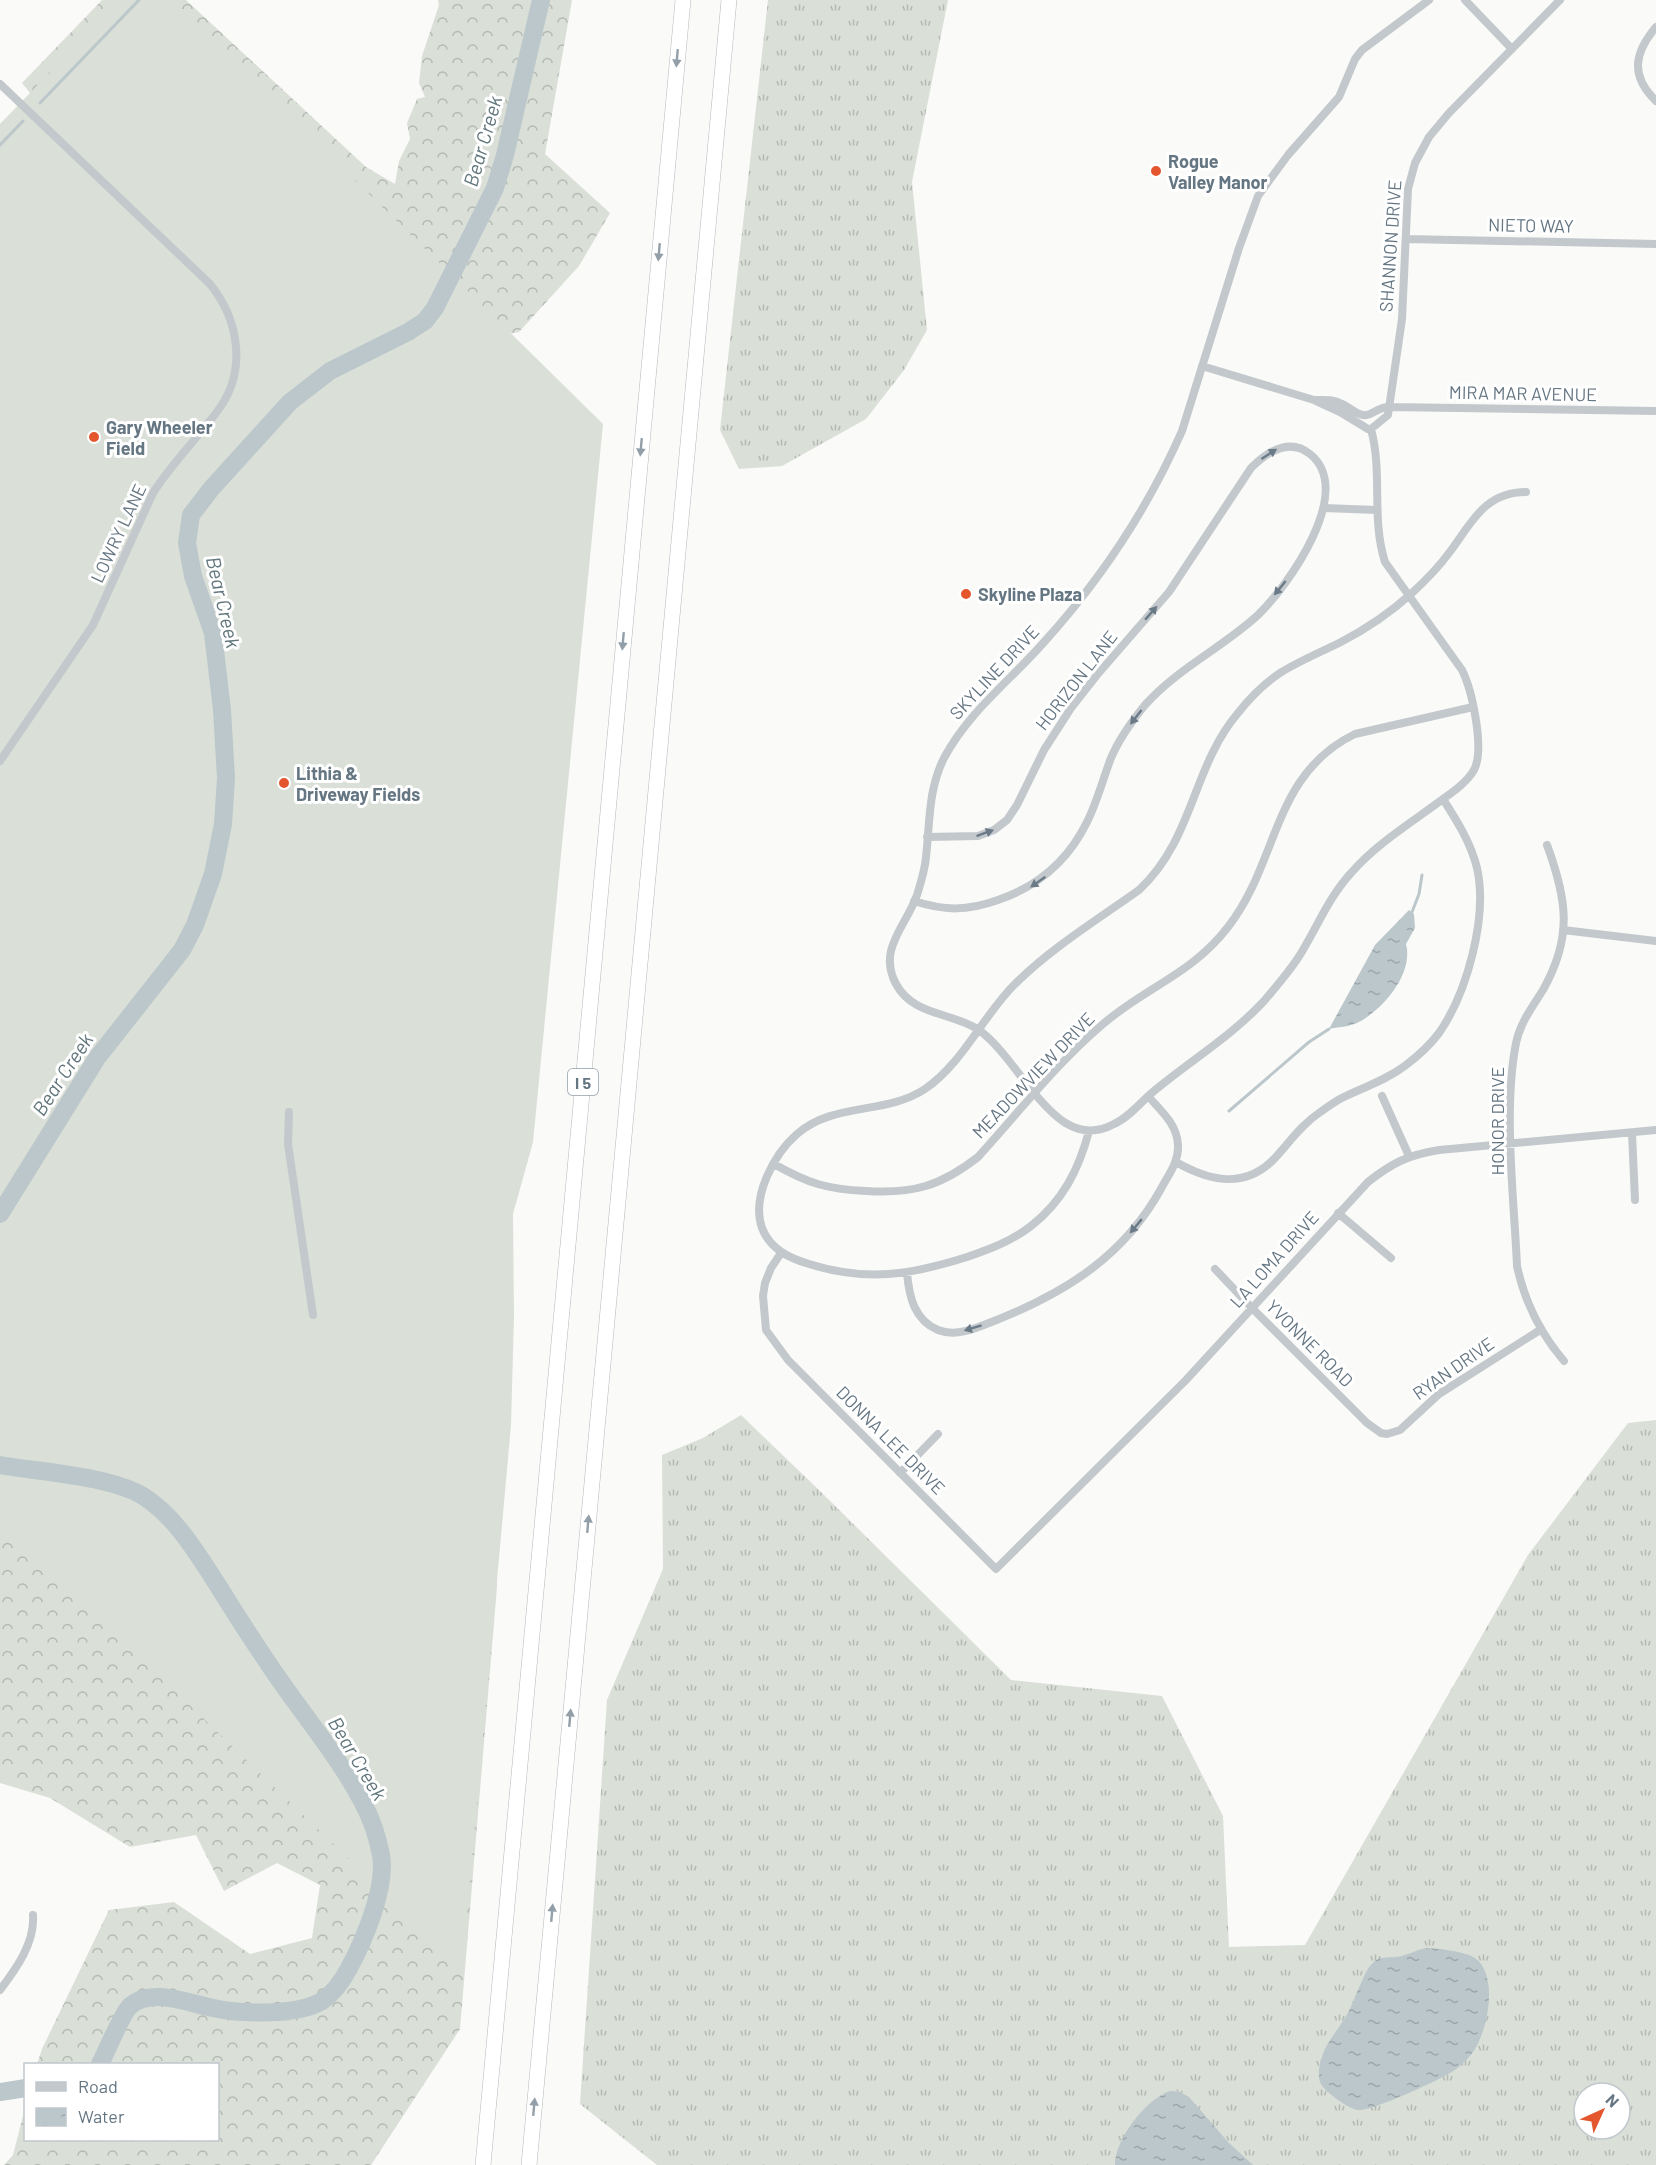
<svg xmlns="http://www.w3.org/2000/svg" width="1656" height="2165" font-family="Barlow,sans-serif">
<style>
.grass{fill:url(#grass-tufts);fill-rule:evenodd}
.forest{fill:url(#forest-crowns)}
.pitch{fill:#dadfd7}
.water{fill:url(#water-ripples)}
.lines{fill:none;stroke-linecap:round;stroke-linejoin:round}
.stream{stroke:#bbc7cb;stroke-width:3}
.river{stroke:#bbc7cb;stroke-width:18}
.highway-casing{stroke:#b4b9bd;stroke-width:16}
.street{stroke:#c3c8cc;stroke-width:8}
.highway{stroke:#fff;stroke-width:15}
.oneway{fill:#939fa8}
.oneway2{fill:#6a7a87}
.poi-dot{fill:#e4572e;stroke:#fff;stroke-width:2}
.labels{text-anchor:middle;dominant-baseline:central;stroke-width:6;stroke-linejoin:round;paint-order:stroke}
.shield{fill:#fff;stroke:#939fa8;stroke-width:1.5}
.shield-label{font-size:16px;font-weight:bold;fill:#657683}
.poi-label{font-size:18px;font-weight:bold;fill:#657683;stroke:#fff;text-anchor:start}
.street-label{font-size:18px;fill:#657683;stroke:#fff}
.water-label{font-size:20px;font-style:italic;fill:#60757c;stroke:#fff}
</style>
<defs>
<pattern id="grass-tufts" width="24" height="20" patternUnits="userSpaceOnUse" patternTransform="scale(1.5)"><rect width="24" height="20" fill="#dadfd7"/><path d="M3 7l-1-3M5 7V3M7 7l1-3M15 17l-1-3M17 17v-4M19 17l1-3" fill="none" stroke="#b4b9b4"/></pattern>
<pattern id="forest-crowns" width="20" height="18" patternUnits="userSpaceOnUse" patternTransform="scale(1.5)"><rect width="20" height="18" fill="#dadfd7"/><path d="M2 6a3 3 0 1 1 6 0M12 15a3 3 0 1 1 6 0" fill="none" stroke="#b4b9b4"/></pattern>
<pattern id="water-ripples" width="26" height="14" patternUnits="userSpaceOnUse" patternTransform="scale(1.5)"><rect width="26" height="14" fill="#bbc7cb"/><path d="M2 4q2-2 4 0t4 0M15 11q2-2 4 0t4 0" fill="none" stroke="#9ca6aa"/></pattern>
</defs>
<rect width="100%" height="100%" fill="#fafaf8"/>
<path class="grass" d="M768 0H948L912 182 927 330 904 370 866 419 782 466 739 469 720 430Z
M741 1415 820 1491 1011 1680 1162 1696 1223 1816 1229 1947 1305 1945 1528 1555 1628 1423 1656 1420V2165H657L580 2104 607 1700 663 1569 662 1455 703 1438ZM1584 2093H1620V2129H1584Z"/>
<path class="forest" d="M102 0H186L366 167 395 184 399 161 410 139 407 123 417 99 425 97 419 83 422 56 439 5 438 0H572L545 154 610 213 579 266 519 332 490 337 497 1587 460 2029 371 2165H4L13 2155 25 2108 26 2140H218V2064H37L42 2049 109 1910 174 1902 250 1954 312 1938 320 1885 277 1863 224 1891 196 1835 130 1847 50 1798 0 1783V952L35 99 22 83Z"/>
<path class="pitch" d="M120 0H172L603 424 533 1142 513 1214 514 1316 511 1425 462 1968 0 1522V124Z"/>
<path class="water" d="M1409 910 1414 914 1415 928 1406 944C1414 974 1382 1011 1357 1023 1348 1027 1338 1027 1329 1029L1375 945Z
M1426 1948C1437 1948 1467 1952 1475 1958 1499 1975 1488 2031 1473 2052 1467 2060 1459 2068 1450 2073 1437 2081 1370 2112 1358 2110 1349 2109 1325 2092 1321 2084 1317 2077 1319 2065 1322 2057 1326 2043 1337 2031 1345 2018 1352 2007 1356 1993 1362 1981 1365 1974 1368 1967 1374 1962 1380 1956 1388 1958 1396 1957 1406 1956 1416 1950 1426 1948Z
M1170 2091 1180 2092 1189 2097 1229 2143 1253 2165H1115C1115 2139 1146 2099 1170 2091Z"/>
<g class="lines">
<path class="stream" d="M40 103 139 0
M0 145 23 121
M1412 912 1419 894 1422 875
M1229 1111 1309 1042 1329 1029"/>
<path class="river" d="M0 1214 97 1058 182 950 195 925 213 874 223 824 226 778 222 710 213 633 193 576 187 543 191 515 211 489 290 402 330 371 408 332 425 321 435 308 495 188 505 155 541 0
M0 1465C40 1472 110 1476 143 1496 175 1516 197 1553 217 1584 235 1613 253 1641 272 1669 301 1712 340 1758 363 1803 371 1818 378 1839 381 1855 387 1887 363 1943 348 1970 341 1983 334 1993 322 2001 297 2016 240 2014 213 2008 188 2003 151 1987 130 2006 121 2015 107 2051 100 2064
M0 2092 26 2088"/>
<defs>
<path id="highway" d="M483 2165 683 0
M529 2165 729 0"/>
</defs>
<use href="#highway" class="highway-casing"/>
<path class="street" d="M1465 0 1512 49
M1656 27C1634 53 1630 76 1656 101
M0 84 210 284C239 320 247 370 219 409 198 438 172 463 153 493L93 625 0 761
M1406 239 1656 244
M1202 366 1314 400 1340 412 1368 429H1371L1388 415 1402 319 1408 189 1415 163 1429 137 1449 113 1560 0
M1314 400C1324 400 1333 399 1342 404 1349 407 1356 414 1363 415 1371 417 1377 407 1389 407L1656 411
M1371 429C1383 473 1371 519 1385 562L1462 670C1472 690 1485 749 1474 770 1467 782 1454 791 1443 799
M1324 508 1377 510
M1547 845C1567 899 1573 937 1543 990 1533 1006 1520 1023 1516 1043 1503 1110 1514 1197 1517 1266 1525 1303 1540 1333 1564 1361
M914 901C945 911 967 911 998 900 1039 886 1068 861 1087 822 1097 802 1103 779 1111 758 1119 739 1132 721 1145 705 1178 668 1222 648 1258 615 1288 586 1356 491 1310 454 1289 437 1267 452 1251 468L1169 592 1097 675 1071 708 1044 750 1017 805 1007 820 994 830 978 836 927 837
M1563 930 1656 941
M1148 1096C1185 1064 1231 1037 1264 1001 1276 987 1288 973 1298 958 1316 930 1328 898 1351 873 1376 844 1412 822 1443 799 1457 821 1471 843 1477 868 1488 917 1467 993 1439 1033 1430 1045 1418 1056 1406 1065 1388 1079 1367 1086 1346 1096 1336 1100 1328 1107 1319 1113 1301 1125 1289 1143 1275 1158 1245 1190 1209 1181 1176 1162
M1382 1096 1409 1156
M289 1112 288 1144 313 1315
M1089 1131C1079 1169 1063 1201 1031 1226 1012 1241 990 1249 967 1257 910 1275 867 1282 809 1264 789 1258 770 1249 762 1228 751 1197 774 1154 797 1134 833 1102 886 1115 925 1089 962 1064 983 1016 1014 985 1051 948 1097 920 1139 890 1194 839 1192 767 1238 713 1249 699 1265 683 1280 673 1299 661 1321 652 1341 642 1366 629 1391 612 1412 593 1425 581 1438 568 1449 553 1471 524 1484 492 1526 492
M1632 1133 1635 1200
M774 1164C809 1184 827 1189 866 1191 913 1194 941 1186 978 1157 1019 1112 1057 1063 1103 1024 1146 987 1192 974 1228 927 1279 862 1272 774 1355 734L1473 707
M1338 1213 1391 1258
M781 1253 771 1268 765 1283 763 1296 766 1330 788 1360 996 1569 1186 1380 1368 1182C1392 1163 1408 1155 1439 1150L1656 1130
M1215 1269 1252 1308 1367 1423 1381 1433 1387 1434 1400 1430 1439 1394 1540 1330
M907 1273C909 1296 914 1320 938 1330 958 1338 981 1326 999 1319 1068 1291 1125 1255 1162 1187 1169 1174 1179 1161 1178 1145 1177 1124 1161 1111 1148 1096 1138 1106 1127 1118 1114 1124 1077 1144 1051 1114 1030 1088 1014 1068 999 1045 979 1030 952 1012 913 1016 896 984 877 949 907 925 917 895 921 882 925 870 926 857 930 822 928 790 944 758 969 711 1011 680 1045 641 1102 578 1148 508 1182 431L1239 248 1258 196 1288 155 1339 97 1355 59 1362 50 1429 0
M900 1473 938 1434
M0 1990C16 1969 35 1943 33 1915"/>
<use href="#highway" class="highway"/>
</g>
<defs><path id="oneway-solid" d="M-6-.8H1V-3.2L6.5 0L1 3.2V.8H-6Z" transform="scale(1.5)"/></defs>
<g class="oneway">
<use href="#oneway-solid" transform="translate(677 58) rotate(95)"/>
<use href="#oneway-solid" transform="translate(659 252) rotate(95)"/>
<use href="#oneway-solid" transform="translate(641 447) rotate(95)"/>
<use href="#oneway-solid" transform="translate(623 641) rotate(95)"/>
<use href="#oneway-solid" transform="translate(588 1524) rotate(-85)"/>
<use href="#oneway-solid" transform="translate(570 1718) rotate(-85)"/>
<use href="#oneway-solid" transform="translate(552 1913) rotate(-85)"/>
<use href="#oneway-solid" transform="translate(534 2107) rotate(-85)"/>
</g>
<g class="oneway2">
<use href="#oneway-solid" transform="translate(1269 454) rotate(-33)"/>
<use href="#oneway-solid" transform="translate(1280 588) rotate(129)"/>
<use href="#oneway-solid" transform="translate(1151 613) rotate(-49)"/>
<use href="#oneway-solid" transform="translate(1136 717) rotate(128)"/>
<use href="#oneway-solid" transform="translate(985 833) rotate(-20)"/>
<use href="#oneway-solid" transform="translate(1038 882) rotate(145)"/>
<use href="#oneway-solid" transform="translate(1136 1226) rotate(130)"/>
<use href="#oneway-solid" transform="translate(973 1328) rotate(163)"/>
</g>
<g class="poi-dot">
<circle cx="1156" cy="171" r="6"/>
<circle cx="94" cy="437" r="6"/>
<circle cx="966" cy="594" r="6"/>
<circle cx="284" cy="783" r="6"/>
</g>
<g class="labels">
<rect class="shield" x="568" y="1069" width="30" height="26" rx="4.5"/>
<g class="shield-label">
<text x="583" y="1082">I 5</text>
</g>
<g class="poi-label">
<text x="1168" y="161">Rogue<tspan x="1168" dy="21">Valley Manor</tspan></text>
<text x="106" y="427">Gary Wheeler<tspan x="106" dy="21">Field</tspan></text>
<text x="978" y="594">Skyline Plaza</text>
<text x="296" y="773">Lithia &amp;<tspan x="296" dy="21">Driveway Fields</tspan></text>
</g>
<g class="street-label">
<text transform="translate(1531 225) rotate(1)">NIETO WAY</text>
<text transform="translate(1390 246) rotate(-86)">SHANNON DRIVE</text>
<text transform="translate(1523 393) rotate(1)">MIRA MAR AVENUE</text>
<text transform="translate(118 533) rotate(-65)">LOWRY LANE</text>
<text transform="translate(994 672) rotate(-47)">SKYLINE DRIVE</text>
<text transform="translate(1076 680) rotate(-52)">HORIZON LANE</text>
<text transform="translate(1033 1075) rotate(-46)">MEADOWVIEW DRIVE</text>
<text transform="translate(1497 1121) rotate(-90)">HONOR DRIVE</text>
<text transform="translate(1274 1259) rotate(-48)">LA LOMA DRIVE</text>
<text transform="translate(1310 1343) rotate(45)">YVONNE ROAD</text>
<text transform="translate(1453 1368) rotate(-35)">RYAN DRIVE</text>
<text transform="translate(891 1440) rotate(45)">DONNA LEE DRIVE</text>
</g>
<g class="water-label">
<text transform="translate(482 141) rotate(-74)">Bear Creek</text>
<text transform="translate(224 602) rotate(77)">Bear Creek</text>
<text transform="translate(62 1074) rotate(-57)">Bear Creek</text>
<text transform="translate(358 1758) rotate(59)">Bear Creek</text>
</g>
</g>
<rect x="24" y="2063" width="195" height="78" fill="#ffffff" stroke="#c1c8cd" stroke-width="1.5"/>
<rect x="36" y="2082" width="30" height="9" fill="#c3c8cc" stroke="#c1c8cd" stroke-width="1.5"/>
<text x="78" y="2093" font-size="18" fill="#657683">Road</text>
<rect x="36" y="2108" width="30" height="18" fill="url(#water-ripples)" stroke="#c1c8cd" stroke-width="1.5"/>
<text x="78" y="2123" font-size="18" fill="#657683">Water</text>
<g transform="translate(1602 2111) rotate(45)"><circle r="28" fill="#ffffff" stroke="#c1c8cd" stroke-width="1.5"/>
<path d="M0-4.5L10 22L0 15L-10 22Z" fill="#e4572e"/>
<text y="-9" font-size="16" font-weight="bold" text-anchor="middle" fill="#657683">N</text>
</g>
</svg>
